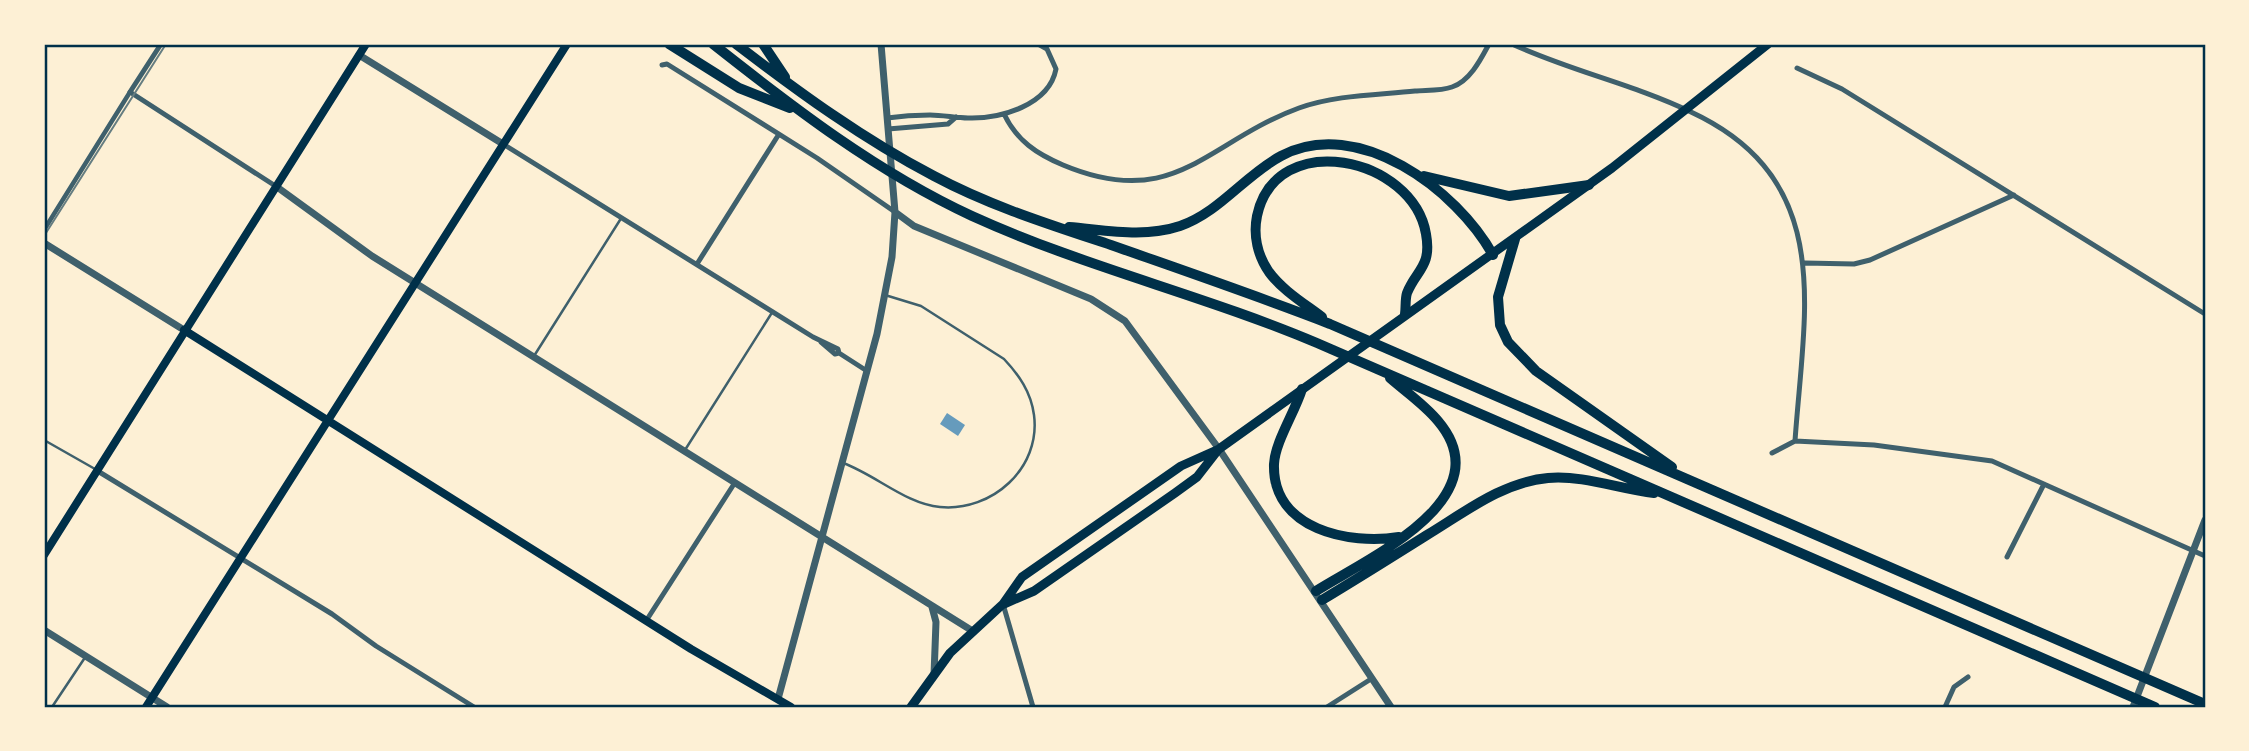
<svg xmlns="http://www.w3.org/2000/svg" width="2249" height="751" font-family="Figtree,sans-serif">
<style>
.water{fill:#669bbc}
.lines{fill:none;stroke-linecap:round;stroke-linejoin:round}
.service{stroke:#3f606c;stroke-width:2.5}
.pedestrian{stroke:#3f606c;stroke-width:4.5}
.minor{stroke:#3f606c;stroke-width:5}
.tertiary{stroke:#3f606c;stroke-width:7}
.secondary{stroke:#003049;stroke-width:8}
.primary{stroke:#003049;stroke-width:9}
.motorway{stroke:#003049;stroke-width:10}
.tram{stroke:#657d81;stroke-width:2}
.neatline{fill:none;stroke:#003049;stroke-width:2.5}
</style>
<rect width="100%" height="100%" fill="#fdf0d5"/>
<path class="water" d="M947 413 965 425 958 436 940 424Z"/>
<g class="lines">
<path class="service" d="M534 356 620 220
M44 440 95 469
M685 450 773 311
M843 463C876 475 906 504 940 507 992 512 1041 468 1034 415 1031 392 1019 375 1004 359L921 306 885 295
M52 707 86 656"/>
<path class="pedestrian" d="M44 230 130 92"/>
<path class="minor" d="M161 44 130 92 277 187
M1512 44C1570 71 1633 84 1691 112 1837 180 1804 310 1795 441L1772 453
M662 65 667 64 817 158 895 212
M1797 68 1842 89 2205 314
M1004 114C1017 141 1037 154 1063 165 1175 212 1206 142 1299 108 1335 95 1377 95 1415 91 1426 90 1441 91 1452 87 1470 81 1481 59 1489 44
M887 118C901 116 916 115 930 115 943 115 956 118 968 118 1001 119 1049 105 1056 69L1047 49 1038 44
M888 129 948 124 956 117
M503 144 813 337 838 349 839 353 867 371
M1805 263 1854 264 1870 260 2014 195
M697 264 779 134
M821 342 835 354 839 353
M1795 441 1874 445 1992 461 2205 556
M96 470 332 614 376 646 474 707
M2007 557 2044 484
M1003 604 1033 707
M646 621 734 484
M1327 707 1371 679
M1945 707 1954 687 1968 677"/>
<path class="tertiary" d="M359 55 503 144
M277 187 372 256 971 630
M895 212 914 226 1091 299 1125 321 1219 449 1391 707
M44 243 184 330
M932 607 936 622 934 675
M44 630 167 707
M778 699 877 334 892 257 895 212 881 44
M2133 707 2205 520"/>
<path class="secondary" d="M184 330 691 649 791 707
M44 555 366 44
M146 707 567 44"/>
<path class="primary" d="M1004 604 1034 591 1175 493 1197 477 1218 450
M911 707 950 653 1003 604 1022 577 1181 466 1219 449 1612 168 1768 44"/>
<path class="motorway" d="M669 44 739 88 790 108
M713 44C794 108 877 172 972 216 1084 267 1204 295 1317 343 1597 463 1875 587 2155 707
M736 44C799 92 863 139 934 176 990 206 1051 225 1111 245 1185 271 1258 296 1330 324L2205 704
M763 44 785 77
M1424 176 1509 196 1589 185
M1069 227C1106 230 1144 238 1180 226 1220 212 1245 175 1281 156 1358 115 1457 190 1493 255
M1515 239 1498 297 1500 325 1508 342 1536 371 1672 467
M1322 317C1305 304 1282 290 1269 272 1258 256 1253 236 1257 216 1276 127 1413 157 1426 234 1432 267 1416 270 1407 293 1405 299 1406 308 1405 314
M1302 389C1295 412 1275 442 1274 464 1272 530 1350 545 1399 537
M1316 591C1366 559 1504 499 1438 421 1425 405 1406 392 1390 378
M1322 600C1357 579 1392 557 1427 535 1465 512 1503 482 1548 478 1584 475 1619 489 1654 493"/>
<path class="tram" d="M44 236 166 44"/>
</g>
<rect width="2249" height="751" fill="none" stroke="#fdf0d5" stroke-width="91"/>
<rect x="46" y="46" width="2158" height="660" class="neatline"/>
</svg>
